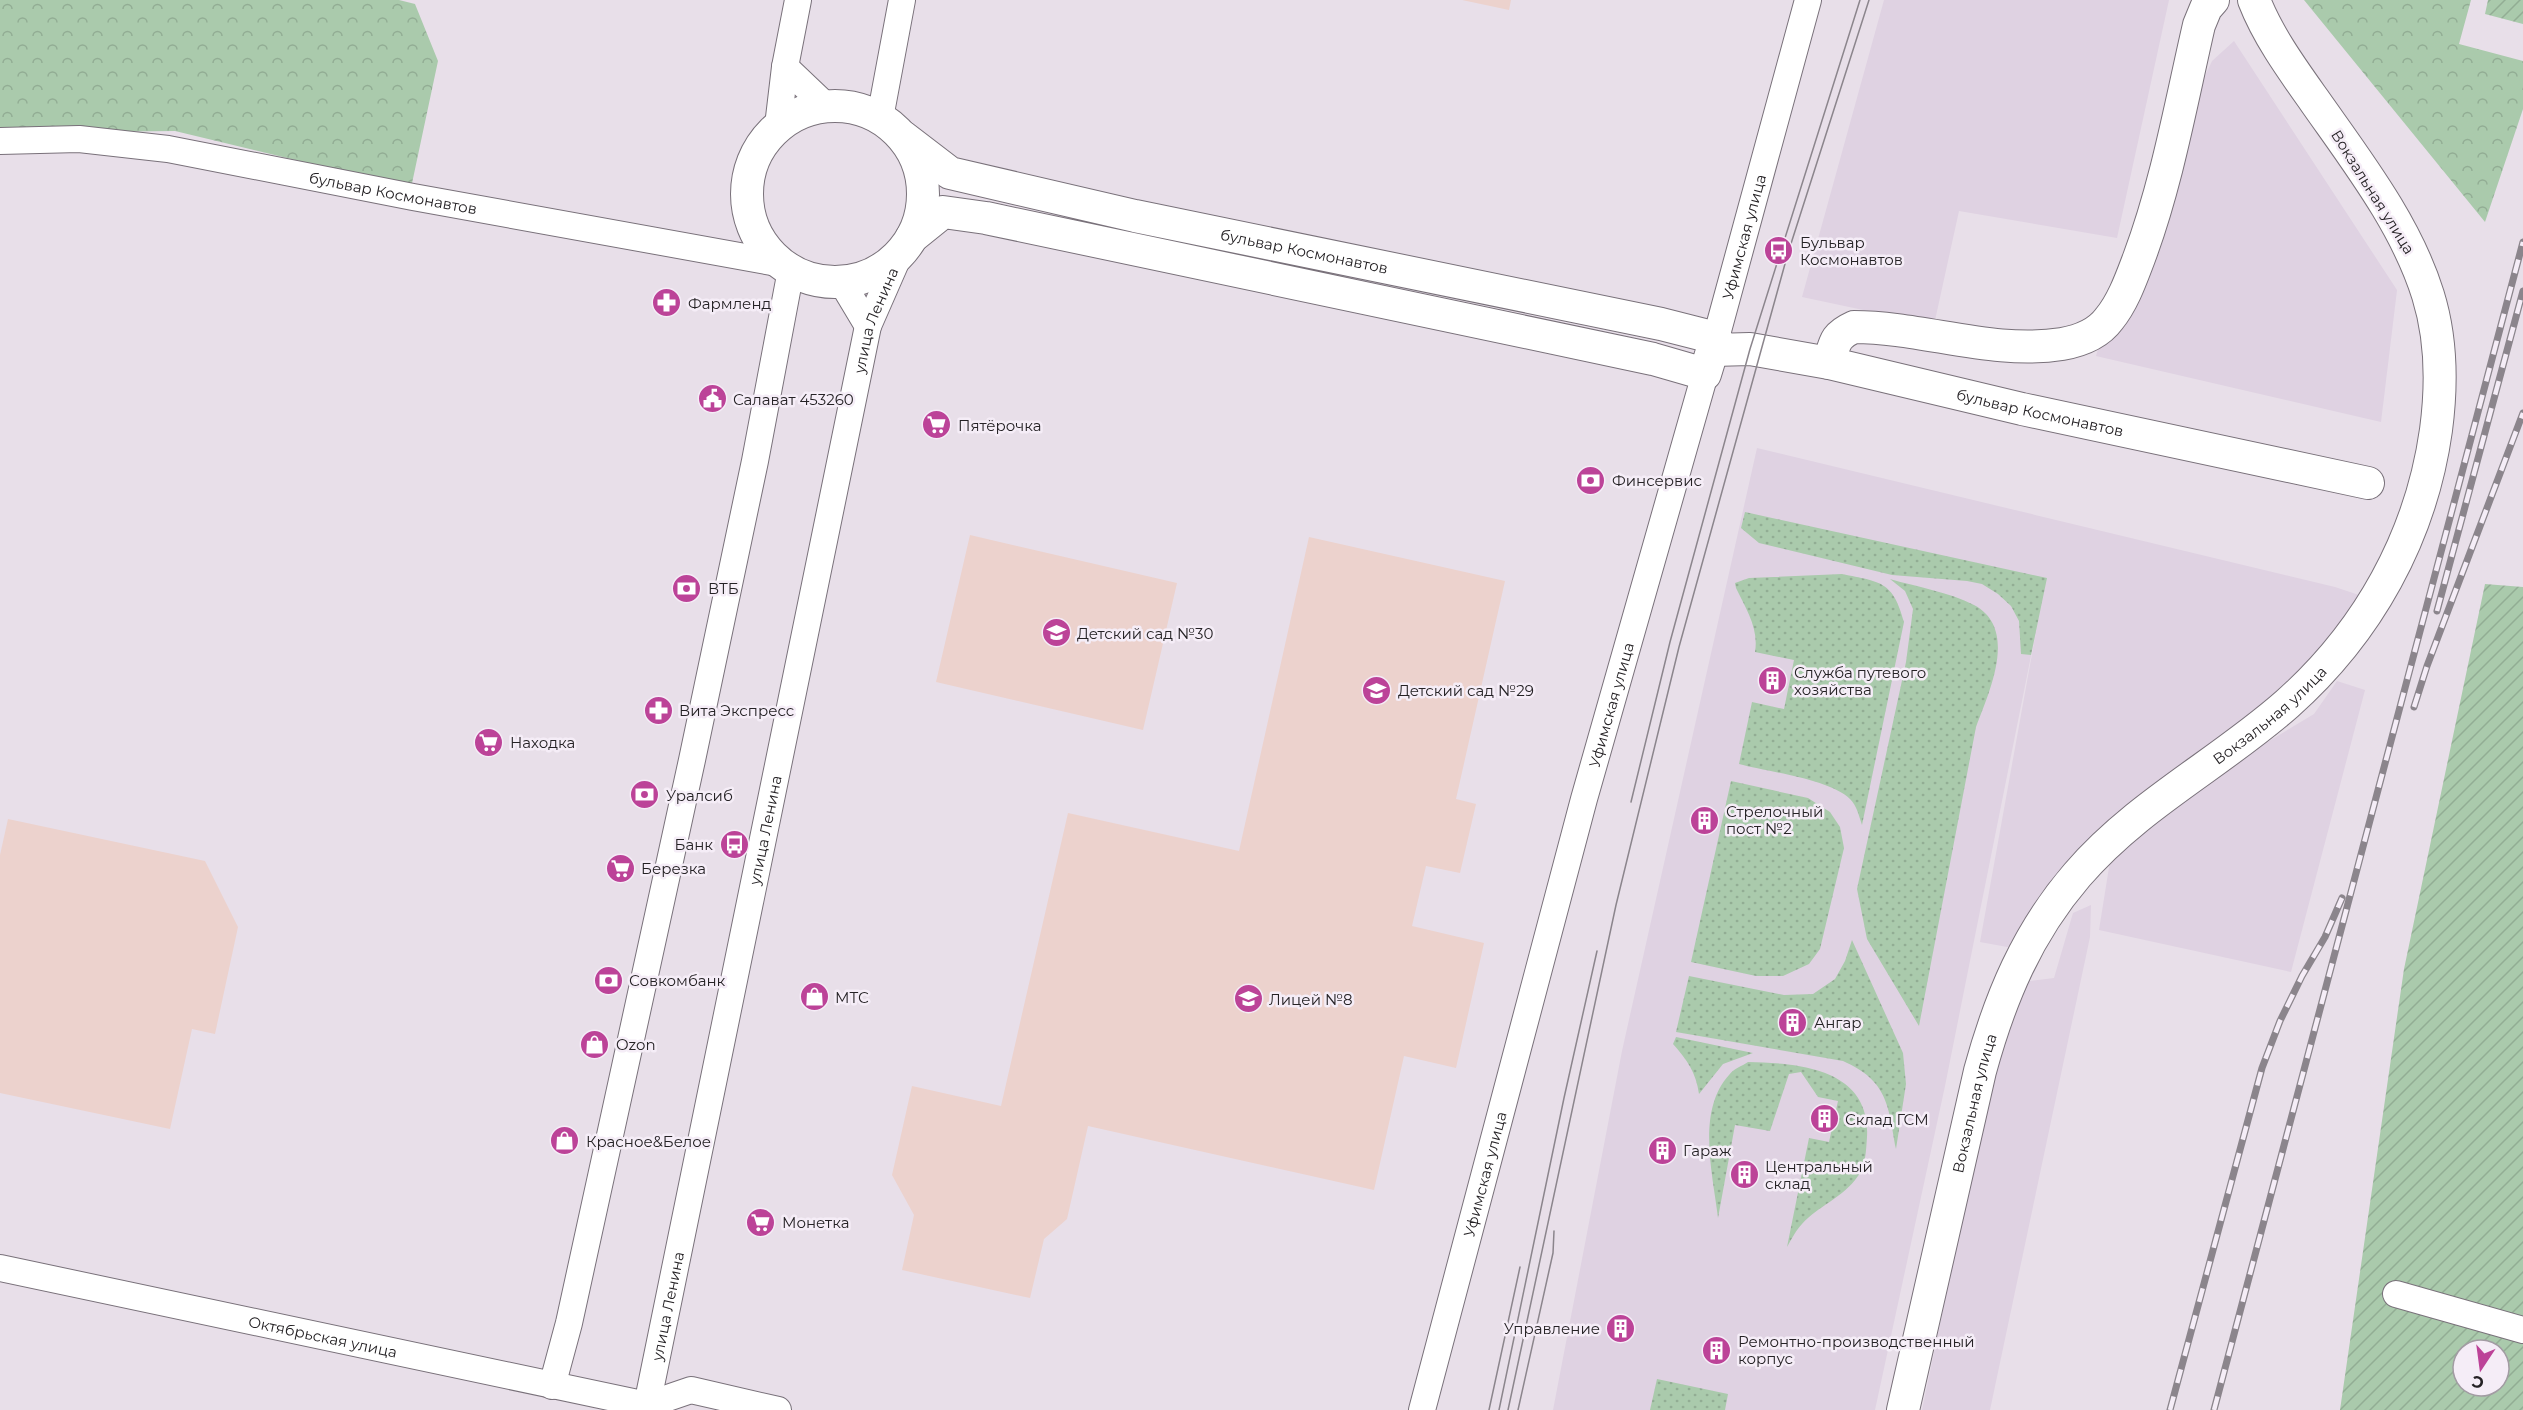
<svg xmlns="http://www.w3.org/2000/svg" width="2523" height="1410" font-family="Montserrat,sans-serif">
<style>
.built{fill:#dfd2e2}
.education{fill:#ecd2cd}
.grass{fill:url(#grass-dots)}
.forest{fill:url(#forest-crowns)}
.garden{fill:url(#garden-furrows);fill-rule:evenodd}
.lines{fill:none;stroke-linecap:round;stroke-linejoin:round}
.minor-casing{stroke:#79717a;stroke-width:28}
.major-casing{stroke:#79717a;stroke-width:34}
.minor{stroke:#fff;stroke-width:26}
.major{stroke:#fff;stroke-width:32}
.tram{stroke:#8b858c;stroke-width:1.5}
.rail-casing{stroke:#8b858c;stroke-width:7}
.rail{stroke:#f5edf7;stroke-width:4.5;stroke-dasharray:14;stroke-linecap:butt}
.labels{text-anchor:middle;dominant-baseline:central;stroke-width:5;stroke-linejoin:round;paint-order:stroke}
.street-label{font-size:15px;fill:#252225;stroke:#f5edf7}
.poi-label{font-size:15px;fill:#252225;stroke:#f5edf7;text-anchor:start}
</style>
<defs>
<pattern id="grass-dots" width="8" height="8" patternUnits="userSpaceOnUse" patternTransform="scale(1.5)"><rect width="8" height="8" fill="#aacaac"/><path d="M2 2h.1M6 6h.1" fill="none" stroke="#92ad94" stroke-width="1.8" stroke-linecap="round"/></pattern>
<pattern id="forest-crowns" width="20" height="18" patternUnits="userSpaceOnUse" patternTransform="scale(1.5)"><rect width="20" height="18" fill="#aacaac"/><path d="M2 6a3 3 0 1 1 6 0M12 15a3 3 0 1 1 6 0" fill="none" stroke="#92ad94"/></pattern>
<pattern id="garden-furrows" width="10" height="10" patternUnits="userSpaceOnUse" patternTransform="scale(1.5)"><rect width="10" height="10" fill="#aacaac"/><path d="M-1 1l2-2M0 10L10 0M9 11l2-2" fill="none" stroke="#92ad94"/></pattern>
</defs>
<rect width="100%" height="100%" fill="#e8dfe9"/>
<path class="built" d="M1884 0H2169L2117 238 1959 211 1934 325 1802 297Z
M2234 41 2397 290 2381 422 2096 356 2109 308 2127 275 2149 280 2182 125 2212 61Z
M1757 448 2335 587 2362 596 2344 627 2013 948 1980 942 2037 626 1945 1086 1875 1410H1553L1622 1051Z
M2337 681 2365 690 2291 972 2099 930 2110 861 2186 791 2314 714Z
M2091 905 2090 937 1990 1410H1922L2005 1015 2022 982 2054 978 2073 913Z"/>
<path class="education" d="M1462 0H1511L1509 10Z
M970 535 1177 583 1143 730 936 682Z
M1309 537 1505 581 1456 799 1476 804 1460 873 1426 866 1412 926 1484 943 1456 1068 1404 1056 1374 1190 1088 1126 1067 1219 1044 1239 1030 1298 902 1270 914 1215 892 1175 912 1086 1001 1106 1068 813 1239 851Z
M8 819 205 861 238 927 215 1034 192 1029 170 1129 0 1093V855Z"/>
<path class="grass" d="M1745 512 2047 578 2031 655 2021 654 2019 621 2011 606 1998 594 1982 584 1967 581 1892 575 1759 543 1741 528Z
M1842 574C1881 582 1893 581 1904 622L1862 825C1859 816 1857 806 1850 799 1830 779 1768 772 1739 764L1752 702 1784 709 1794 660 1755 652C1759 628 1746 609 1736 588L1735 583 1749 578Z
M1890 579C1917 587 1949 592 1974 605 2019 629 1989 692 1976 727L1919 1026 1867 939 1857 889 1906 662 1913 609 1905 591Z
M1731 781 1808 798 1830 812 1840 827 1844 848 1820 949 1809 964 1783 976H1756L1691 962Z
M1852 940 1903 1053 1906 1084 1896 1149C1888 1105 1888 1081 1843 1061L1676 1032 1689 976 1784 995 1813 994 1835 979 1845 961Z
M1676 1037 1753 1053 1723 1064 1699 1094C1696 1072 1687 1060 1673 1044Z
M1748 1062C1798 1063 1871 1068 1867 1137 1866 1151 1866 1164 1858 1176 1843 1198 1818 1206 1802 1224 1796 1230 1791 1240 1787 1247L1809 1138 1829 1142 1838 1101 1818 1097 1801 1072 1789 1074 1770 1131 1735 1125 1718 1218C1713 1175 1696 1111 1729 1075 1733 1069 1742 1066 1748 1062Z
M1657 1379 1728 1394 1725 1410H1650Z"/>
<path class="forest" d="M0 0H399L415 4 438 61 411 188 175 131 0 133Z
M2304 0H2471L2459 44 2523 61V109L2485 222Z"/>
<path class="garden" d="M2488 0H2523V24L2485 14Z
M2485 584 2523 587V1410H2340L2404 969ZM2463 1350H2499V1386H2463Z"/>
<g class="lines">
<defs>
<g id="minor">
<path d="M785 67 826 106"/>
<path d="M880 118 902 0"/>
<path d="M778 126 785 67 798 0"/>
<path id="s1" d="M0 141 79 139 168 149 413 197 783 264"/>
<path d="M841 281 868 326"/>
<path id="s2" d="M1716 338 1808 0"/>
<path id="s3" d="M0 1268 647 1405 654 1410"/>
<path d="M2396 1294 2523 1330"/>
<path d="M552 1386 569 1323 692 760 755 461 791 270"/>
<path d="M647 1405 691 1390 778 1410"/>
<path id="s4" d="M646 1410 868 326 900 253"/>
<path id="s5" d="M1422 1410 1584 799 1705 374"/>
</g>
<g id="major">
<circle cx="835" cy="194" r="88"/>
<path id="s6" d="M903 137 950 173 1135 216 1661 324 1716 338 1705 374 1653 359 986 218 943 212 912 237"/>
<path id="s7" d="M1713 350 1750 349 1829 363 2022 409 2368 483"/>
<path d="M1829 363C1835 343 1834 336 1854 327 1923 327 1993 355 2062 344 2079 341 2098 334 2109 319 2123 302 2131 279 2139 258 2167 183 2181 103 2199 25L2206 8 2213 0"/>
<path id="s8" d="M1903 1410 1980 1071C2000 998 2027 933 2077 875 2137 805 2219 764 2287 704 2368 632 2421 537 2436 430 2442 385 2442 340 2428 295 2406 224 2356 160 2314 100 2292 69 2268 36 2254 0"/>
</g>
</defs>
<use href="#minor" class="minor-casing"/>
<use href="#major" class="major-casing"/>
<use href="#minor" class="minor"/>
<use href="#major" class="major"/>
<path class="tram" d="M1631 802 1670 642 1750 349 1860 0
M1489 1410 1520 1267
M1499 1410 1564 1098 1597 951
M1508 1410 1616 905 1679 647 1788 253 1869 0
M1518 1410 1553 1253 1554 1231"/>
<defs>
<path id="rail" d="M2437 611 2523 291
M2414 707 2427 666 2523 413
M2170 1410 2262 1068 2280 1021 2302 976 2325 937 2342 898
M2214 1410 2523 242"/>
</defs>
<use href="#rail" class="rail-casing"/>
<use href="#rail" class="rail"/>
</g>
<defs>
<symbol id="bus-disc" viewBox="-11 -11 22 22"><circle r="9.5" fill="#bc4398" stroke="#f5edf7"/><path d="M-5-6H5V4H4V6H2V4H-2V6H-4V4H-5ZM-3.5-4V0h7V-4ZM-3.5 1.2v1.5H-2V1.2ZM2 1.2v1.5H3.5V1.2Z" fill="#fff"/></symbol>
<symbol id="pharmacy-disc" viewBox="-11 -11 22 22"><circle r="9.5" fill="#bc4398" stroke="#f5edf7"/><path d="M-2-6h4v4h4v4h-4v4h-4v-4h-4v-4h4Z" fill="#fff"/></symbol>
<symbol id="civic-disc" viewBox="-11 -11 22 22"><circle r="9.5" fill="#bc4398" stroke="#f5edf7"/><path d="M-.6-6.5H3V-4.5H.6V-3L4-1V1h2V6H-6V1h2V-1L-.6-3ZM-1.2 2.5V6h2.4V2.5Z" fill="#fff"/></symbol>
<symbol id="supermarket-disc" viewBox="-11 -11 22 22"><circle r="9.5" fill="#bc4398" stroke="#f5edf7"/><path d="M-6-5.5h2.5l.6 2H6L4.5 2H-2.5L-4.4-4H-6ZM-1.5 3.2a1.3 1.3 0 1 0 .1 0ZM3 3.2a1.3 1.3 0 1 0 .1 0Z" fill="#fff"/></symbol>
<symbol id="bank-disc" viewBox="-11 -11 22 22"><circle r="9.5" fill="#bc4398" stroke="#f5edf7"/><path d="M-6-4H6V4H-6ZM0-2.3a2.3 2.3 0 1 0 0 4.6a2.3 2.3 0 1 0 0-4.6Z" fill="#fff"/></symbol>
<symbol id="school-disc" viewBox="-11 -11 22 22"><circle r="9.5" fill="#bc4398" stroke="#f5edf7"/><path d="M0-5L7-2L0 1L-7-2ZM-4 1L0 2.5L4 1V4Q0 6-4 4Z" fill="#fff"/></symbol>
<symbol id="building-disc" viewBox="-11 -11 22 22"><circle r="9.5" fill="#bc4398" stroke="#f5edf7"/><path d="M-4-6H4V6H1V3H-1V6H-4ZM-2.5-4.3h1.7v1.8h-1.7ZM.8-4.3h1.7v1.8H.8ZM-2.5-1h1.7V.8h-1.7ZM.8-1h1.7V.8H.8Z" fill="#fff"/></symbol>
<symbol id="shop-disc" viewBox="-11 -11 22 22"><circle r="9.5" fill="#bc4398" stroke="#f5edf7"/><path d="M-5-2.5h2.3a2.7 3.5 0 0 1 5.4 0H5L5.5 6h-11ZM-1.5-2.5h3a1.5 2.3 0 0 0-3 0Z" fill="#fff"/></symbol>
</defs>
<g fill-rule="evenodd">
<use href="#bus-disc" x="1762" y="234" width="33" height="33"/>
<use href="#pharmacy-disc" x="650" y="286" width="33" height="33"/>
<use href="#civic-disc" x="696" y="382" width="33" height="33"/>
<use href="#supermarket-disc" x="920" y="408" width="33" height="33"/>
<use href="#bank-disc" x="1574" y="464" width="33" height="33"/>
<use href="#bank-disc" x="670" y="572" width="33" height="33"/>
<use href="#school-disc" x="1040" y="616" width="33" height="33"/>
<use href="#building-disc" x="1756" y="664" width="33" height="33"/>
<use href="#school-disc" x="1360" y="674" width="33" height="33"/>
<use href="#pharmacy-disc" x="642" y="694" width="33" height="33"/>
<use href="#supermarket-disc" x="472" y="726" width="33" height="33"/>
<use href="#bank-disc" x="628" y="778" width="33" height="33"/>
<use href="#building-disc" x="1688" y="804" width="33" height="33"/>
<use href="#bus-disc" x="718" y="828" width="33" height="33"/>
<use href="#supermarket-disc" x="604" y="852" width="33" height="33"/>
<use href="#bank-disc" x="592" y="964" width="33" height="33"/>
<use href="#shop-disc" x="798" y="980" width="33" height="33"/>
<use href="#school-disc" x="1232" y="982" width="33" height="33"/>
<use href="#building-disc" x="1776" y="1006" width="33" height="33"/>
<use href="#shop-disc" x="578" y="1028" width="33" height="33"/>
<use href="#building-disc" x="1808" y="1102" width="33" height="33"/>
<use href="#shop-disc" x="548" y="1124" width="33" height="33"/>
<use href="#building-disc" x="1646" y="1134" width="33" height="33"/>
<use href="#building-disc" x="1728" y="1158" width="33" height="33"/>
<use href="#supermarket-disc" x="744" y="1206" width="33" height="33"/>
<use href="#building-disc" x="1604" y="1312" width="33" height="33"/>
<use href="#building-disc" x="1700" y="1334" width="33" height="33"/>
</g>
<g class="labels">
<g class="street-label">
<text stroke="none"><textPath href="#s1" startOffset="398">бульвар Космонавтов</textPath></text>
<text transform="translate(2373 192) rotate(58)">Вокзальная улица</text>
<text stroke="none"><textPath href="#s2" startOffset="105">Уфимская улица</textPath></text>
<text stroke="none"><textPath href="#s6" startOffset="422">бульвар Космонавтов</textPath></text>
<text stroke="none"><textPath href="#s4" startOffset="1114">улица Ленина</textPath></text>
<text stroke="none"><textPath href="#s7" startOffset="334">бульвар Космонавтов</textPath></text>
<text stroke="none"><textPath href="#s5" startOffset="730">Уфимская улица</textPath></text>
<text stroke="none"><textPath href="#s8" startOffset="819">Вокзальная улица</textPath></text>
<text stroke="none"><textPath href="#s4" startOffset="592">улица Ленина</textPath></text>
<text stroke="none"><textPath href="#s8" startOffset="315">Вокзальная улица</textPath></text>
<text stroke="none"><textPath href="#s5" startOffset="244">Уфимская улица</textPath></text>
<text stroke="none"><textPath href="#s4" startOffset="106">улица Ленина</textPath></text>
<text stroke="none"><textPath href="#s3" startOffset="330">Октябрьская улица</textPath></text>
</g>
<g class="poi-label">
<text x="1800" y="242">Бульвар<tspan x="1800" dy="17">Космонавтов</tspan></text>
<text x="688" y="303">Фармленд</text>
<text x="733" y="399">Салават 453260</text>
<text x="958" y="425">Пятёрочка</text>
<text x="1612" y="480">Финсервис</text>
<text x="708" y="588">ВТБ</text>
<text x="1077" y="633">Детский сад №30</text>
<text x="1794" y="672">Служба путевого<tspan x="1794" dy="17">хозяйства</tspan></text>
<text x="1398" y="690">Детский сад №29</text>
<text x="679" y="710">Вита Экспресс</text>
<text x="510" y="742">Находка</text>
<text x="666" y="795">Уралсиб</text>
<text x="1726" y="811">Стрелочный<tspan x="1726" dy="17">пост №2</tspan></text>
<text x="713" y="844" text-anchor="end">Банк</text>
<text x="641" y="868">Березка</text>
<text x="629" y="980">Совкомбанк</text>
<text x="835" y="997">МТС</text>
<text x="1269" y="999">Лицей №8</text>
<text x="1814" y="1022">Ангар</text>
<text x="616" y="1044">Ozon</text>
<text x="1845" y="1119">Склад ГСМ</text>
<text x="586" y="1141">Красное&amp;Белое</text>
<text x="1683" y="1150">Гараж</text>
<text x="1765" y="1166">Центральный<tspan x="1765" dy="17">склад</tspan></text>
<text x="782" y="1222">Монетка</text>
<text x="1600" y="1328" text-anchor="end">Управление</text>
<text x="1738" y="1341">Ремонтно-производственный<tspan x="1738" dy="17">корпус</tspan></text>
</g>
</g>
<g transform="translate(2481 1368) rotate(193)"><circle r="28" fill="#f5edf7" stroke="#a29ca3" stroke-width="1.5"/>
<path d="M0-4.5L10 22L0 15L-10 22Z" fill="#bc4398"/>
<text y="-9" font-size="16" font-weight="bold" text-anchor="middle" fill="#252225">С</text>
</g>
</svg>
